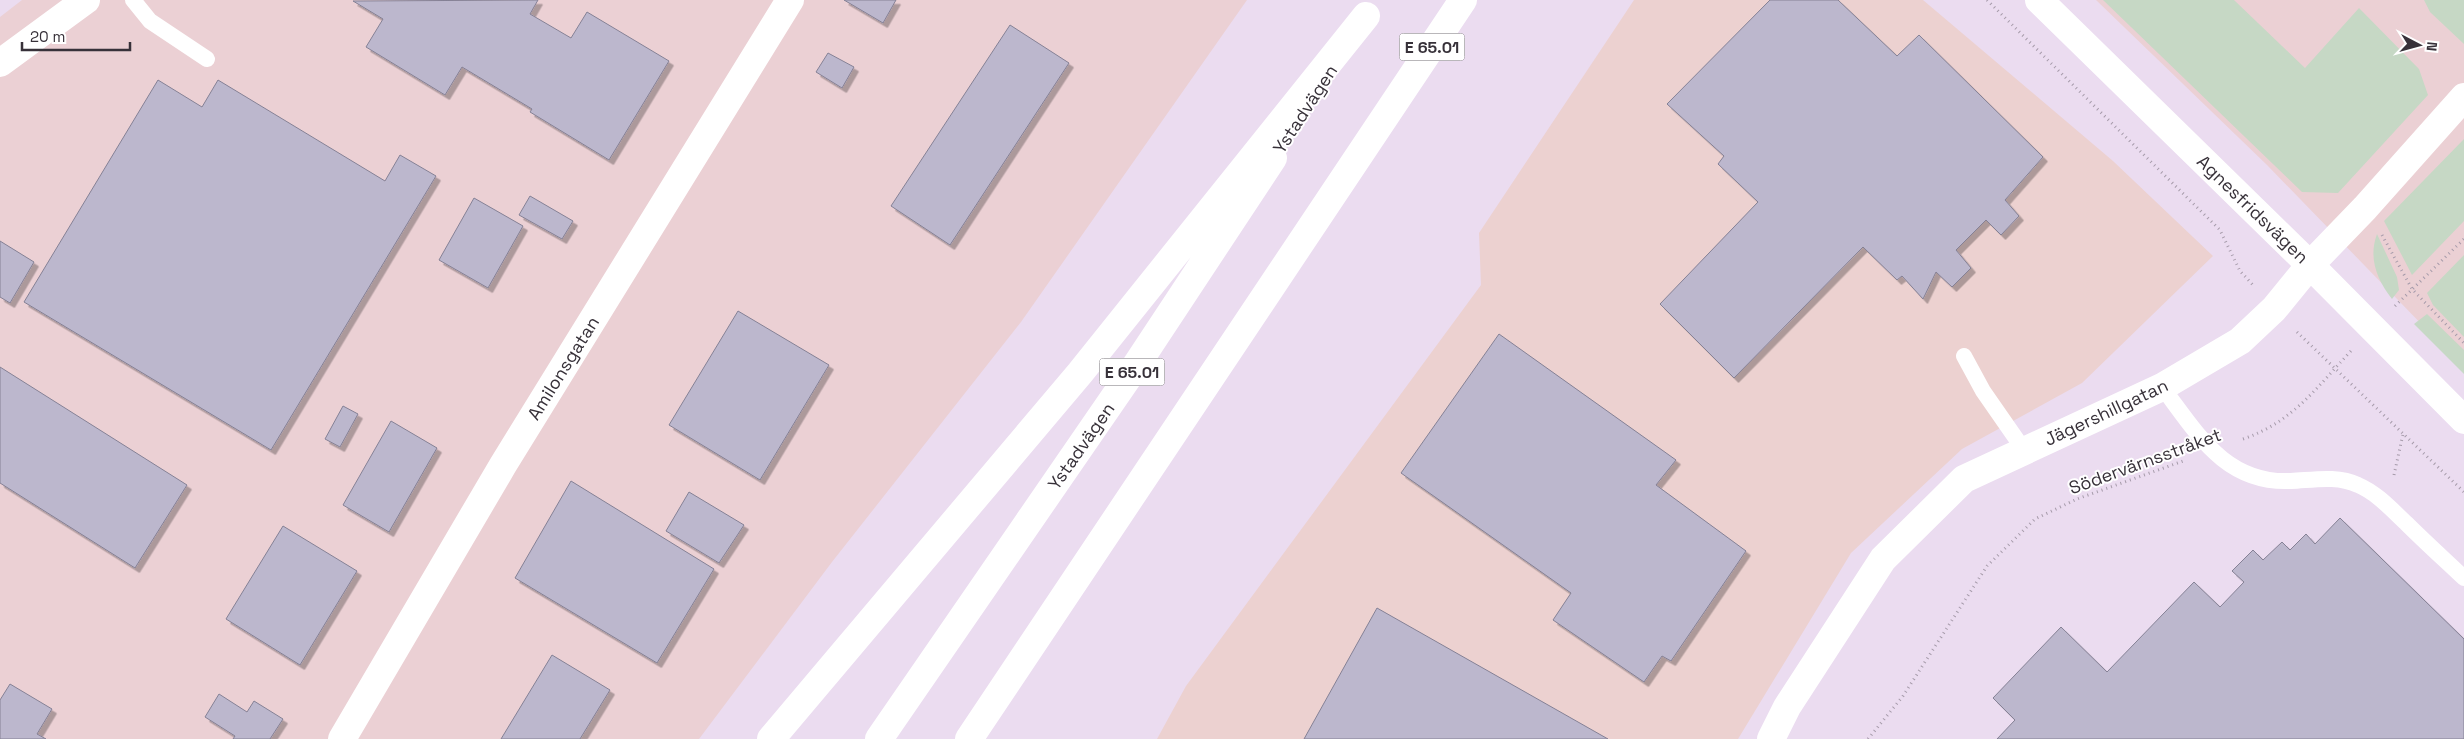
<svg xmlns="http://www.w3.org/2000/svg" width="2464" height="739" font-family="'Space Grotesk',sans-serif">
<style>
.commercial{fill:#ecd1d0}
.industrial{fill:#ebd0d4}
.green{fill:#c6d8c5}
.building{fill:#bcb7cd;stroke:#858195;filter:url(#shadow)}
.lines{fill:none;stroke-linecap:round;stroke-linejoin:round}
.path{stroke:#a69baa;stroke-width:3;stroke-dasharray:1 4;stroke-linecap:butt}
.service{stroke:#fff;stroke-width:16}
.minor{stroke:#fff;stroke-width:28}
.tertiary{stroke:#fff;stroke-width:28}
.secondary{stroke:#fff;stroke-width:28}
.motorway{stroke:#fff;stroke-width:28}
.labels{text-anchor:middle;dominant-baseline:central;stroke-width:4;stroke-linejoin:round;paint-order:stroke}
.shield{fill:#fff;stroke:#736f74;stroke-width:1}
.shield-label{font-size:16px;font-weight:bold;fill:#373139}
.street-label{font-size:18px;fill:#373139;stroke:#fff}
</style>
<defs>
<filter id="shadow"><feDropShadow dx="4.5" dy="4.5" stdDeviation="0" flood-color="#0004"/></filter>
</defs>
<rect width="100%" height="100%" fill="#ebdcf0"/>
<path class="commercial" d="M1634 0H1923L2113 161 2213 256 2082 383 1962 449 1851 553 1738 739H1157L1186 686 1481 285 1479 233Z"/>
<path class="industrial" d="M22 0H1247L1021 322 832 562 699 739H0V17Z
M2096 0H2464V368L2267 165Z"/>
<path class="green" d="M2103 0H2234L2305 68 2359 8 2419 69 2428 95 2338 193 2302 192Z
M2424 0H2464V44L2430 12Z
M2464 139V221L2412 275 2384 221Z
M2377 234 2397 277 2399 290 2392 299C2377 280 2368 258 2377 234Z
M2464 255V337L2433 305 2427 293Z
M2427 314 2464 350V374L2414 324Z"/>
<path class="building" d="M538 0 530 14 571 38 587 12 669 61 609 160 530 112 532 109 462 67 445 95 366 47 383 19 353 1Z
M844 0H896L883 23Z
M1770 0H1838L1897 56 1919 35 2043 157 2005 200 2019 216 2001 235 1986 220 1956 250 1971 268 1952 287 1936 272 1923 299 1902 276 1897 280 1863 247 1734 378 1660 304 1758 202 1718 164 1724 156 1667 104Z
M1010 25 1069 63 950 245 891 206Z
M828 53 854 67 842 88 816 72Z
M158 80 202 107 218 80 385 181 400 155 436 176 271 450 24 302Z
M530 196 573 221 562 239 519 215Z
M474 198 523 226 488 288 439 260Z
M0 241 34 262 10 303 0 297Z
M738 311 829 365 760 480 669 425Z
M1499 334 1676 460 1656 485 1746 551 1671 661 1662 656 1644 682 1553 620 1571 593 1401 473Z
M0 367 187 485 135 568 0 483Z
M343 406 358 414 340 447 325 439Z
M391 421 437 448 389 532 343 505Z
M571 481 714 569 657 663 515 578Z
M689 492 744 525 719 563 666 531Z
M2340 518 2464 639V739H1997L2015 720 1993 698 2061 627 2107 672 2194 582 2220 607 2244 582 2232 571 2253 550 2263 560 2282 542 2290 550 2306 534 2315 544Z
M283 526 357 571 300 665 226 619Z
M1377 608 1608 739H1304Z
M552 655 610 690 580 739H501Z
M10 684 52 709 37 734 46 739H0V700Z
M219 694 247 712 254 701 283 719 270 739H233L235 736 205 717Z"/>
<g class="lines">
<path class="path" d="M1987 0 2220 230 2240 271 2253 285
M2382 235 2412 289 2464 343
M2395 306 2464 239
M2297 332 2464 492
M2243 439C2293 422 2316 388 2351 351
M2394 475 2403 434
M1868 739 1903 696 1987 566 2035 519 2077 499 2186 460"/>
<path class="service" d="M133 0 150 21 207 59
M1964 356 1983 391 2024 450
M2162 387C2197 433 2225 484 2291 481 2313 480 2337 475 2358 485 2377 493 2392 510 2406 523 2425 542 2445 560 2464 578"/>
<path class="minor" d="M342 739 503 465 790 0
M1771 739 1787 707 1883 559 1964 479 2162 387 2240 341 2274 309 2310 265 2365 208 2464 97"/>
<path class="tertiary" d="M0 63 86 0"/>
<path class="secondary" d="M2039 0 2310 265 2464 420"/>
<path class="motorway" d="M771 739 1080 373 1366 16
M879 739 1131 373 1273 158
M969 739 1463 0"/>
</g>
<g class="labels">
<g class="shield">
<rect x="1399.5" y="33.5" width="65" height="27" rx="4"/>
<rect x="1099.5" y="358.5" width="65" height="27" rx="4"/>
</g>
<g class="shield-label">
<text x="1432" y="47">E 65.01</text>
<text x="1132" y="372">E 65.01</text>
</g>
<g class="street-label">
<text transform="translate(1305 109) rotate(-57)">Ystadvägen</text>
<text transform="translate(2253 209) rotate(44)">Agnesfridsvägen</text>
<text transform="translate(563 368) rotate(-58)">Amilonsgatan</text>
<text transform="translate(2106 412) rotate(-25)">Jägershillgatan</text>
<text transform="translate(1081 446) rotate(-55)">Ystadvägen</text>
<text transform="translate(2145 461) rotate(-20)">Södervärnsstråket</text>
</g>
</g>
<g transform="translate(2419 45) rotate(96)" stroke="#ffffff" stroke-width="4" paint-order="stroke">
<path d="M0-4L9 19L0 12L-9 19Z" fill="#373139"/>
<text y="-8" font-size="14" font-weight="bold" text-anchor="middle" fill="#373139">N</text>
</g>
<path d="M22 42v8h108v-8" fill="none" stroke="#373139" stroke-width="2.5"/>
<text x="30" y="42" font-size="15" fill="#373139" stroke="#ffffff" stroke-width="4" paint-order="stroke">20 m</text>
</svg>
